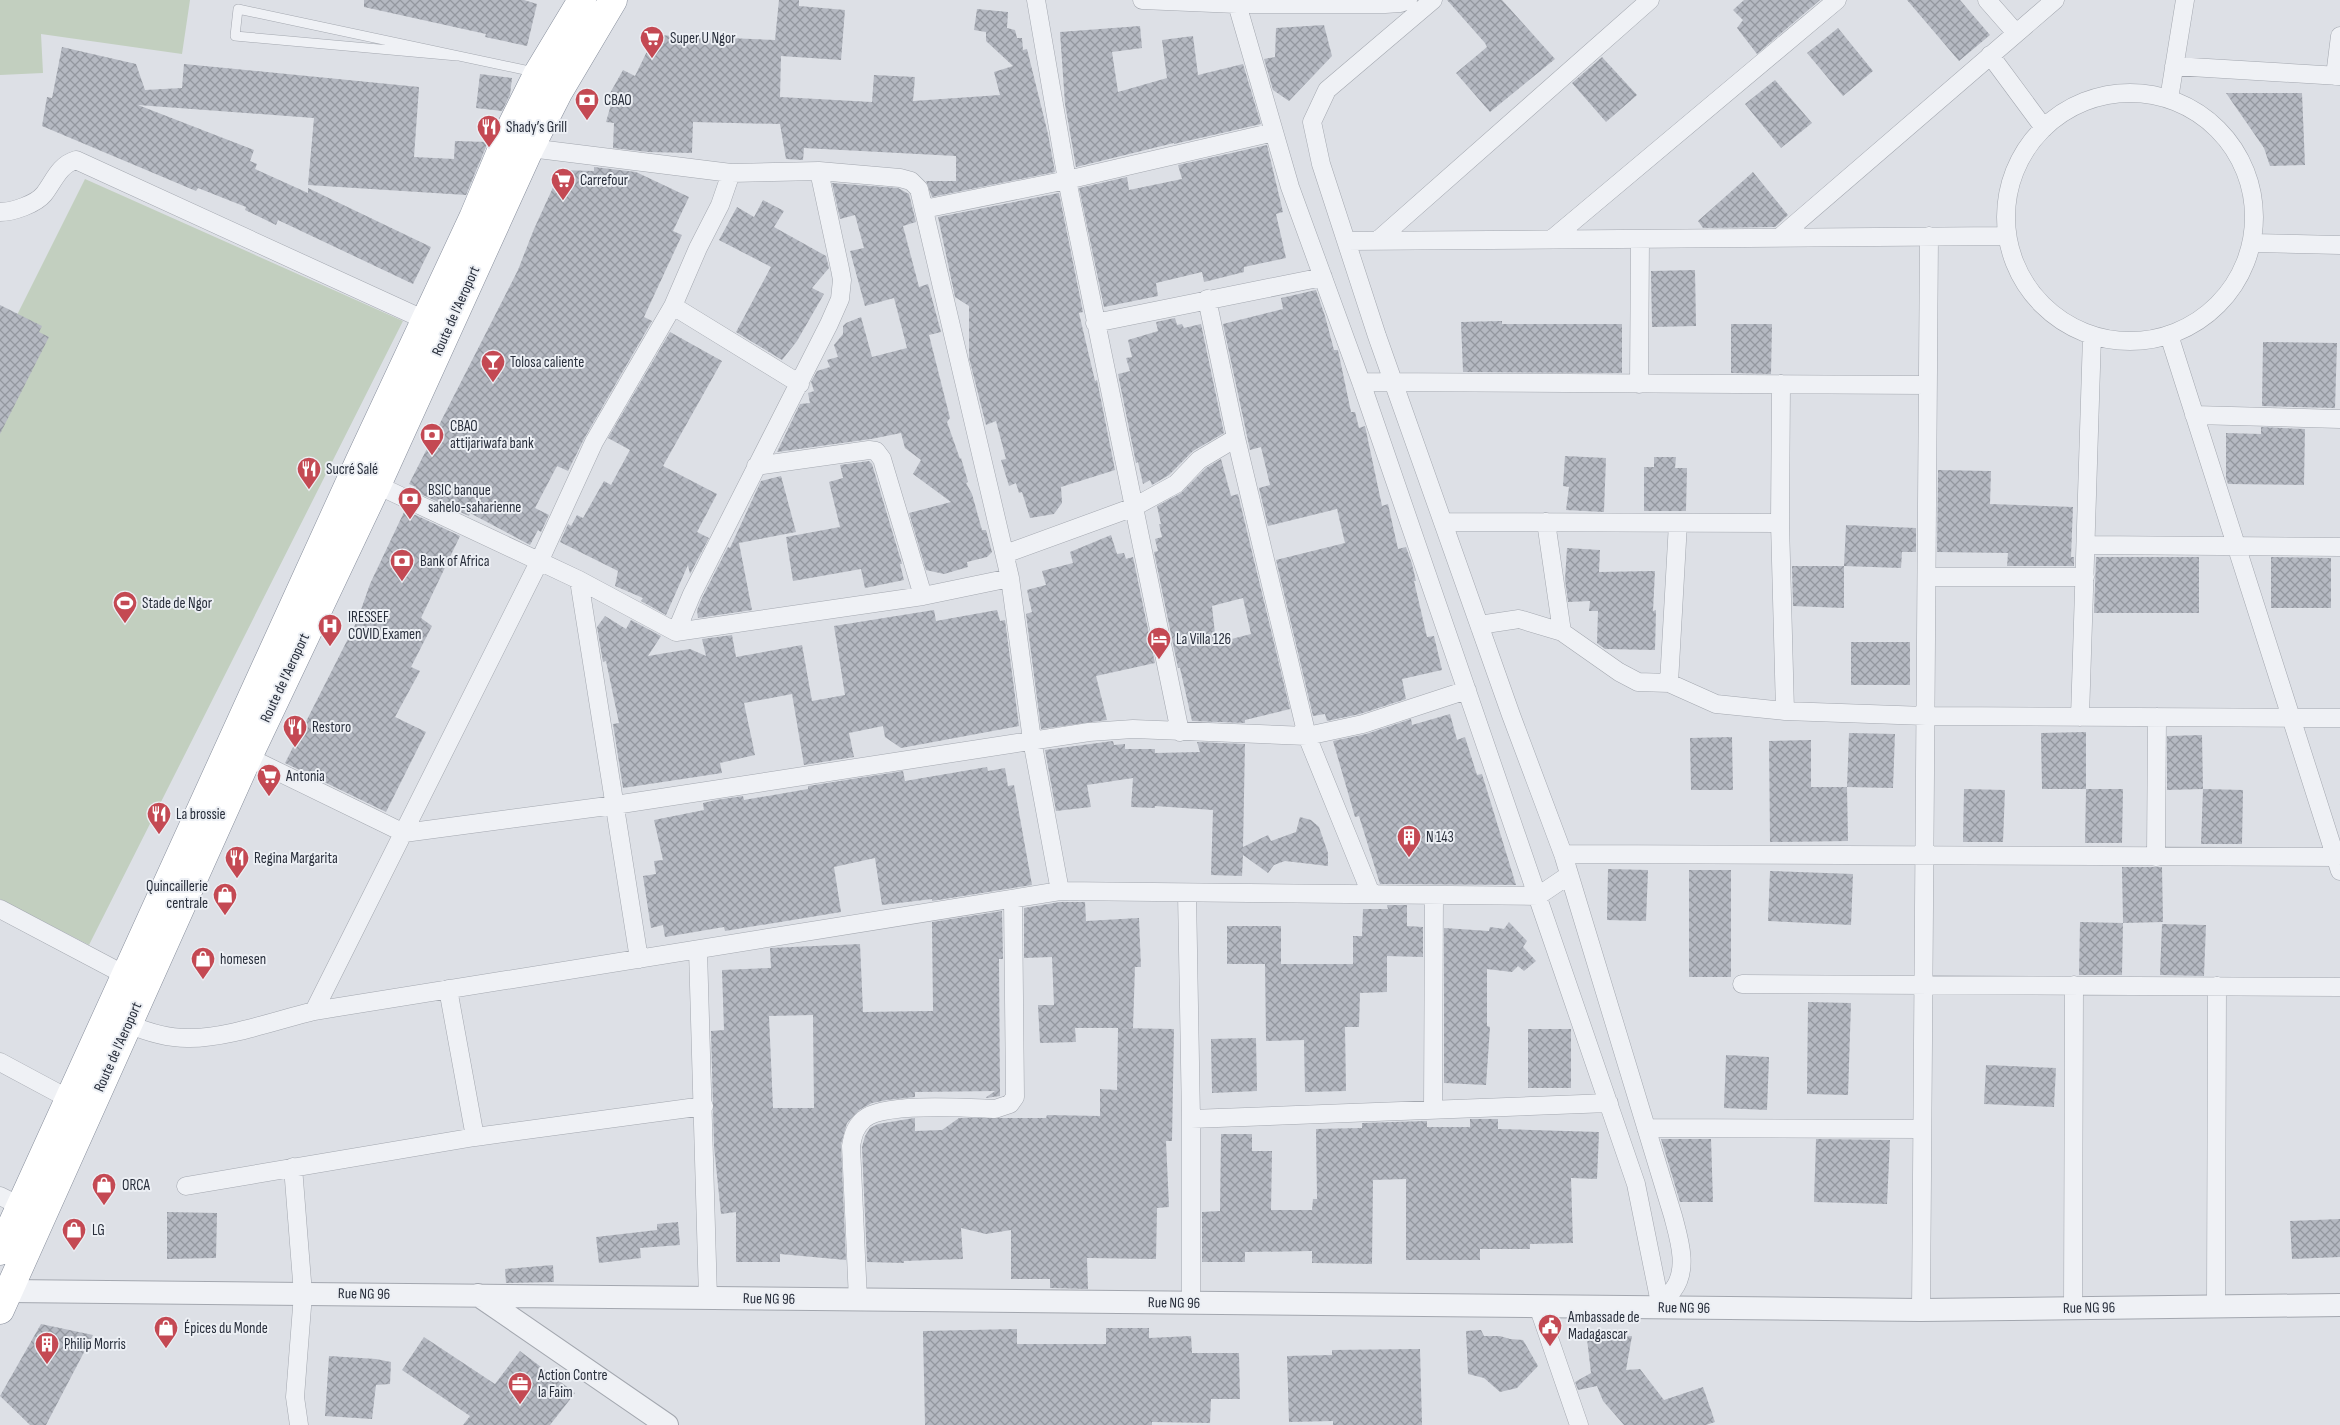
<svg xmlns="http://www.w3.org/2000/svg" width="2340" height="1425" font-family="'Sofia Sans Condensed',sans-serif">
<style>
.grass{fill:#c2cfbf}
.building{fill:url(#building-cross-hatch);fill-rule:evenodd}
.lines{fill:none;stroke-linecap:round;stroke-linejoin:round}
.service-casing{stroke:#a3a7af;stroke-width:10}
.minor-casing{stroke:#a3a7af;stroke-width:19}
.tertiary-casing{stroke:#a3a7af;stroke-width:24}
.trunk-casing{stroke:#868d9b;stroke-width:29}
.service{stroke:#eff1f5;stroke-width:9}
.minor{stroke:#eff1f5;stroke-width:18}
.tertiary{stroke:#eff1f5;stroke-width:22}
.trunk{stroke:#fff;stroke-width:28}
.labels{text-anchor:middle;dominant-baseline:central;stroke-width:4;stroke-linejoin:round;paint-order:stroke}
.poi-label{font-size:15px;fill:#282e3b;stroke:#eceff4;text-anchor:start}
.street-label{font-size:15px;fill:#282e3b;stroke:#eceff4}
</style>
<defs>
<pattern id="building-cross-hatch" width="8" height="8" patternUnits="userSpaceOnUse" patternTransform="scale(1.25)"><rect width="8" height="8" fill="#b5b9c2"/><path d="M0 0l8 8M0 8l8-8" fill="none" stroke="#93979f"/></pattern>
</defs>
<rect width="100%" height="100%" fill="#dde0e6"/>
<path class="grass" d="M0 0H190L182 54 41 34 43 73 0 75Z
M85 179 403 321 89 945 0 899V349Z"/>
<path class="building" d="M364 0H524L537 4 527 46 485 37 486 34 364 7Z
M779 0H799V6L845 10 841 60 781 56 780 97 872 102 874 75 915 77 913 101 1000 95 994 72 1013 66 986 41V32L974 30 977 9 1008 12 1007 28 1015 30 1017 38H1022L1023 50 1027 49 1048 134 1055 172 932 197 926 181H956V156L804 148 803 160 786 159 780 124 693 122 692 153 648 152 613 148 614 123 606 122 612 101 609 95 623 70 635 76 655 35 775 40Z
M1447 0H1502L1555 59 1490 112 1456 73 1487 47 1485 43Z
M1744 0H1820L1757 54 1737 28 1743 20 1733 10Z
M1907 0H1960L1990 35 1959 61Z
M1324 25 1332 56 1289 101 1273 90 1264 59 1275 57 1276 28Z
M1140 26 1142 48 1112 52 1118 92 1167 78 1162 40 1193 36 1198 75 1243 64 1261 124 1174 144V143L1076 167 1065 104 1060 32Z
M1838 28 1873 71 1843 96 1807 53Z
M62 47 136 64 145 90 182 88 184 64 419 87 414 157 454 159 455 141 488 142 466 195 308 185 314 118 138 105 254 150 250 161 257 164 255 169 308 193V188L431 247 413 284 278 220 276 225 245 210 246 207 198 188 196 191 42 126 47 97 52 98Z
M1602 57 1637 95 1606 122 1572 83Z
M480 74 512 78 510 95 502 111 476 108Z
M1775 80 1812 123 1781 148 1745 104Z
M2226 93H2302L2305 165 2270 166 2264 148Z
M1267 145 1283 212 1276 214 1286 258 1244 267V272L1204 282 1202 272 1156 283 1158 296 1104 307 1079 188 1127 177 1129 190 1182 179 1178 165Z
M594 167 636 172 689 197 673 231 682 235 644 317 652 321 585 437 568 471 557 466 535 508 549 515 541 532 538 530 530 545 470 513 469 516 414 491 416 487 409 484 518 270 534 229 561 170 594 171Z
M1753 172 1788 215 1775 227 1703 228 1698 221Z
M832 183 898 188 909 194 916 222 903 226 919 287 928 284 941 332 929 335 950 418 947 422 960 459 961 458 968 482 966 483 972 494 982 530H986L992 552 987 557 967 562 968 567 944 574 926 570 909 513 951 502 913 474 921 460 905 448 901 433 871 439 777 452 800 404 810 403 808 393 814 391 811 382 817 371 830 367 827 360 838 357 834 345 843 334V326L846 323 861 317 872 357 907 348 894 298 865 306 850 251 864 248 855 215 840 219Z
M1059 193 1083 312 1079 313 1095 381 1097 380 1115 470 1061 487 1062 503 1054 514 1030 518 1022 492 1019 493 1016 483 1009 486 1001 460 1006 459 996 421 986 425 969 358V306L955 297 938 217Z
M763 200 784 211 774 227 826 256 829 268 812 288 824 294 797 341 782 360 736 332 771 267 719 240 737 207 754 217Z
M1695 270 1696 326 1652 327 1651 271Z
M1316 290 1325 316 1334 350H1338L1351 412H1355L1359 428 1365 426 1382 506 1388 504 1398 549 1406 547 1412 564 1416 581H1414L1427 637 1434 636 1442 670 1402 679 1406 699 1360 714 1327 721 1325 714 1313 716 1276 560 1345 543 1337 509 1268 526 1259 488 1270 485 1261 447 1250 450 1223 324 1283 309 1281 298Z
M0 305 42 326 39 332 49 337 0 434Z
M1175 318 1177 325 1182 324 1184 328 1201 324 1224 433 1193 451 1169 475 1152 485 1150 480 1143 484 1138 462 1136 463 1118 374 1130 371 1126 358 1132 357 1128 340 1158 331 1156 322Z
M1502 321V324H1622V373L1463 372 1461 322Z
M1731 324H1772L1771 374 1731 373Z
M670 332 722 361 663 466 717 494 697 532 709 538 690 574 688 565 666 615 641 601 643 598 615 586 618 571 560 542 568 524 571 526 577 515 583 518 604 481 611 485 630 450 608 438Z
M2263 342 2337 343 2335 408 2262 406Z
M2261 427 2305 429 2304 485 2228 484 2226 478V433L2261 434Z
M1565 456 1606 458 1604 512 1566 510 1569 487 1563 486Z
M1654 457H1676L1675 468H1687L1686 511H1644V467H1654Z
M1221 459 1231 496 1238 494 1290 709 1245 720V723L1192 721 1180 668H1178L1154 552 1158 551 1155 539 1162 537 1159 524H1161L1157 506 1181 493 1206 468ZM1243 598 1251 634 1216 643 1212 606Z
M869 461 872 464 902 564H900L904 580 865 588 861 569 793 581 786 537 840 527 829 482 843 478 840 465Z
M1938 470 1991 471 1990 504 2073 507 2071 557H2074V566H2007L2008 553 1937 552Z
M781 476 796 532 739 543 752 610 698 618 697 610 702 598 728 547 730 548 761 481Z
M405 510 460 536 421 618 432 626 411 667 420 671 395 717 426 732 386 812 285 763 357 621 370 584Z
M1846 525 1916 528V552H1902L1901 568 1844 566Z
M1111 535 1117 554 1124 553 1126 559 1133 557 1155 663 1096 676 1107 720 1041 729 1026 614 1032 612 1027 590 1046 585 1042 571 1073 563 1070 552Z
M1567 548 1600 550 1599 572 1655 571 1653 611 1656 610 1655 650 1605 649 1597 643 1598 611H1589L1590 601 1568 602 1565 580Z
M2096 557H2199V613H2094Z
M2271 557 2331 558V608H2271Z
M1792 566H1844V608L1793 606Z
M934 610 936 621 997 610 1000 621 1005 620 1019 726 901 748 885 737 883 726 849 733 854 757 804 765 792 694 744 703 755 755 720 763 722 773 623 788 613 724 619 723 606 661 603 662 597 627 605 616 626 629 631 620 661 636 648 656 690 649 706 656 702 639 732 635 736 657 802 645 812 701 845 695 834 626Z
M1851 642H1910V685H1851Z
M1450 714 1457 740 1465 737 1477 775 1482 774 1516 885 1380 884 1359 816 1355 817 1333 741 1366 734 1411 719 1412 725Z
M2086 732V789H2042L2041 733Z
M1849 733 1895 734 1893 788 1847 787Z
M2202 735 2203 789 2167 790V736Z
M1732 737 1733 790H1691L1690 738Z
M1811 740V787H1847L1848 841 1770 842 1769 741Z
M1113 741 1114 745 1125 744V749H1155V753L1200 752 1197 742 1245 744 1243 847 1268 835 1271 841 1296 832 1300 817 1311 820 1319 827 1328 853V866L1285 861 1274 865 1268 873 1243 855 1242 876 1211 875 1213 810 1155 806V808L1131 807 1133 778 1087 785 1091 807 1056 811 1045 750Z
M987 767 988 771 1005 768 1008 786 1014 785 1032 885 932 901V899L882 905 875 858 834 867 841 912 725 931 724 927 665 937 663 925 651 928 643 876 656 874 654 861 663 860 654 820 704 810 703 803 716 800 743 796 744 800 808 789V786L903 771 905 781Z
M1964 789 2005 790 2003 842H1963Z
M2086 789H2123L2122 843H2085Z
M2203 789 2243 790 2242 844H2201Z
M2122 867H2162L2163 922 2123 923Z
M1608 869 1648 870 1646 921 1607 920Z
M1689 870H1731V977H1689Z
M1770 871 1853 874 1851 925 1768 921Z
M1060 902H1085L1086 921 1139 918 1141 967H1135L1133 1028H1075L1076 1042 1040 1043 1038 1005H1054L1052 957 1024 958V908Z
M1387 905H1407V926L1423 927V957L1387 956V992L1360 993 1359 1027H1345L1346 1091 1305 1092 1304 1040 1266 1041 1265 964H1227V926H1281V964H1353V936H1362L1363 909H1388Z
M1002 911 1003 959H999L1000 1096 985 1098 995 1091 915 1092V1097L887 1100 872 1103 859 1110 847 1123 841 1144 846 1260 780 1254V1262H736V1212L721 1214 714 1147 711 1031 724 1030 722 970 771 968 770 948 860 944 863 1012 933 1011 932 922ZM813 1015 814 1108H773L769 1016Z
M1509 922 1527 941 1523 947 1536 961 1524 971 1518 966 1512 972 1487 969V1026L1490 1027 1486 1085 1444 1083V928L1489 931 1490 927 1504 929Z
M2080 922 2123 923 2122 975H2079Z
M2162 924 2206 925 2204 976 2160 975Z
M1808 1002 1851 1003 1848 1095 1807 1094Z
M1118 1028 1174 1029 1172 1141H1166L1169 1207 1157 1208 1156 1259 1087 1258 1088 1289 1050 1288V1279H1011V1230L986 1234 961 1228 963 1259 904 1261V1263L867 1262 862 1147 865 1136 870 1128 878 1124 908 1119 915 1118V1131L942 1130 959 1118H1046L1047 1115 1100 1116V1089L1117 1090Z
M1528 1029H1571V1088H1528Z
M1256 1038 1257 1091 1212 1093 1211 1039Z
M1726 1055 1769 1057 1767 1110 1724 1108Z
M1986 1065 2056 1068 2054 1107 1984 1104Z
M1470 1119H1498V1129L1599 1132 1597 1179 1571 1178 1573 1243 1530 1244V1249H1480V1260H1406V1179L1373 1180 1372 1264 1312 1263V1251L1245 1252V1262H1202V1212L1220 1211 1221 1134H1252V1151H1272L1271 1210H1312L1313 1199H1317L1316 1129 1362 1128V1123L1427 1121V1127H1470Z
M1661 1139H1711L1713 1202H1680Z
M1816 1139 1890 1140 1887 1204 1814 1202Z
M167 1212 217 1213 216 1258 167 1259Z
M2340 1219V1257L2292 1259 2290 1221Z
M678 1222 680 1245 640 1248 641 1258 599 1263 596 1237 657 1230V1224Z
M553 1265 554 1282 506 1283 505 1269Z
M41 1324 93 1335 46 1425H30L0 1396Z
M1106 1328H1149V1338L1191 1336 1192 1353H1239L1240 1399H1211L1210 1423 1152 1422V1425H925L923 1331 1017 1329V1344H1106Z
M1481 1330 1484 1336H1500L1510 1339 1523 1340 1538 1366 1517 1388 1500 1392 1484 1378 1468 1374 1466 1331Z
M1632 1336 1626 1370 1640 1369 1664 1400 1703 1387 1715 1422 1706 1425H1624L1603 1401 1597 1386 1578 1390 1575 1382 1591 1373 1587 1339Z
M424 1337 495 1384 520 1351 575 1393 550 1425H463L470 1416 402 1370Z
M1420 1349 1422 1425H1333V1421L1289 1422 1287 1356 1332 1355V1350Z
M329 1356 376 1359 391 1362 390 1384 376 1385 372 1419 325 1416Z"/>
<g class="lines">
<defs>
<path id="service" d="M457 56 235 36 238 9 534 72"/>
<path id="minor" d="M1036 0 1067 180 1180 732
M1142 0 1237 4H1385L1400 3 1408 0
M1433 0 1327 90 1312 122 1321 164 1377 336 1511 715 1563 854 1673 1216C1679 1239 1689 1269 1673 1290 1670 1294 1663 1297 1659 1299
M1987 0 2016 33
M1237 4 1290 187 1361 382 1636 1184 1661 1308
M1990 55 2044 128
M2174 66 2340 76
M2335 76 2340 36
M2006 217a124 124 0 1 1 248 0a124 124 0 1 1-248 0Z
M2169 99 2185 0
M530 148 731 173 819 171 900 178 911 181 919 189 1010 578 1032 740 1060 891
M924 209 1067 180 1274 132
M0 212C13 212 36 204 44 194 54 181 59 165 76 160L425 320
M1780 237 2055 0
M1552 239 1837 0
M1346 241 2007 236
M1377 241 1650 0
M2253 243 2340 245
M1207 299 1236 438 1307 736 1371 894
M673 306 800 384
M1095 323 1323 277
M2169 335 2340 871
M1361 382 1928 385
M1639 384 1640 239
M1781 384 1780 523 1785 711
M2194 415 2340 419
M756 466 869 450 876 451 882 459 923 596
M377 485 579 580 676 632 923 596 1010 578
M1443 522 1780 523
M1546 522 1562 632
M2086 545 2340 547
M1005 554 1134 507 1176 484 1199 460 1236 438
M1927 577H2085
M579 580 639 959
M1479 625 1519 619 1562 632 1619 672 1638 682 1669 683 1716 704 1785 711 1926 716 2340 718
M676 632 692 594 829 324 840 299 842 280 840 269 819 171
M1669 683 1678 523
M2080 717 2092 336
M248 757 404 833 615 805 1089 732 1133 729 1307 736 1363 724 1467 690
M1563 854 2335 857
M2156 857 2157 717
M1187 893 1191 1119V1303
M0 909 125 975
M698 950 708 1298
M1742 984 2340 987
M448 989 475 1137
M314 1011 539 562 594 442 673 306 698 248 720 205 731 173
M128 1024C147 1032 167 1038 187 1038 225 1039 277 1020 314 1011L1060 891 1538 896 1569 875
M0 1062 69 1099
M1433 1110 1434 895
M1191 1119 1609 1103
M1646 1128 1922 1129
M293 1167 303 1294 295 1397 299 1425
M186 1186 475 1137 704 1106
M0 1196 20 1206
M858 1300 851 1146C853 1135 855 1127 864 1119 884 1102 968 1108 995 1109L1010 1104 1015 1097 1013 899
M1538 1306 1579 1425
M2216 1307 2217 986
M2073 1309 2074 985
M1921 1310 1929 236"/>
<path id="tertiary" d="M9 1291 1921 1310 2340 1305
M478 1295 667 1425"/>
<path id="trunk" d="M0 1251 359 462 473 218 512 125 538 73 582 0
M0 1310 248 757 377 485 530 148 559 91 613 0"/>
</defs>
<use href="#service" class="service-casing"/>
<use href="#minor" class="minor-casing"/>
<use href="#tertiary" class="tertiary-casing"/>
<use href="#trunk" class="trunk-casing"/>
<use href="#service" class="service"/>
<use href="#minor" class="minor"/>
<use href="#tertiary" class="tertiary"/>
<use href="#trunk" class="trunk"/>
</g>
<defs>
<symbol id="supermarket-pin" viewBox="-11 -11 22 30"><path d="M0 17L-7.5 6A9.5 9.5 0 1 1 7.5 6Z" fill="#c44953" stroke="#eceff4"/><path d="M-6-5.5h2.5l.6 2H6L4.5 2H-2.5L-4.4-4H-6ZM-1.5 3.2a1.3 1.3 0 1 0 .1 0ZM3 3.2a1.3 1.3 0 1 0 .1 0Z" fill="#fff"/></symbol>
<symbol id="bank-pin" viewBox="-11 -11 22 30"><path d="M0 17L-7.5 6A9.5 9.5 0 1 1 7.5 6Z" fill="#c44953" stroke="#eceff4"/><path d="M-6-4H6V4H-6ZM0-2.3a2.3 2.3 0 1 0 0 4.6a2.3 2.3 0 1 0 0-4.6Z" fill="#fff"/></symbol>
<symbol id="restaurant-pin" viewBox="-11 -11 22 30"><path d="M0 17L-7.5 6A9.5 9.5 0 1 1 7.5 6Z" fill="#c44953" stroke="#eceff4"/><path d="M-5-6h1v4h1v-4h1v4h1v-4h1v5L-1.5 .5V6h-2V.5L-5-1ZM5-6V6H3V1.5H1.5Q1.5-4 5-6Z" fill="#fff"/></symbol>
<symbol id="bar-pin" viewBox="-11 -11 22 30"><path d="M0 17L-7.5 6A9.5 9.5 0 1 1 7.5 6Z" fill="#c44953" stroke="#eceff4"/><path d="M-6-5H6L.8 .8V4.5H3.5V6h-7V4.5H-.8V.8Z" fill="#fff"/></symbol>
<symbol id="stadium-pin" viewBox="-11 -11 22 30"><path d="M0 17L-7.5 6A9.5 9.5 0 1 1 7.5 6Z" fill="#c44953" stroke="#eceff4"/><path d="M0-5a6.5 5 0 1 0 0 10a6.5 5 0 1 0 0-10ZM-3.5-1.8h7v3.6h-7Z" fill="#fff"/></symbol>
<symbol id="hospital-pin" viewBox="-11 -11 22 30"><path d="M0 17L-7.5 6A9.5 9.5 0 1 1 7.5 6Z" fill="#c44953" stroke="#eceff4"/><path d="M-5-5h3v3.5h4V-5h3V5h-3V1.5h-4V5h-3Z" fill="#fff"/></symbol>
<symbol id="hotel-pin" viewBox="-11 -11 22 30"><path d="M0 17L-7.5 6A9.5 9.5 0 1 1 7.5 6Z" fill="#c44953" stroke="#eceff4"/><path d="M-6-4.5h1.5V1H6V5H4.5V3h-9V5H-6ZM-4 0a1.8 1.8 0 1 1 3.6 0ZM.5 0V-2.5h3Q6-2.5 6 0Z" fill="#fff"/></symbol>
<symbol id="building-pin" viewBox="-11 -11 22 30"><path d="M0 17L-7.5 6A9.5 9.5 0 1 1 7.5 6Z" fill="#c44953" stroke="#eceff4"/><path d="M-4-6H4V6H1V3H-1V6H-4ZM-2.5-4.3h1.7v1.8h-1.7ZM.8-4.3h1.7v1.8H.8ZM-2.5-1h1.7V.8h-1.7ZM.8-1h1.7V.8H.8Z" fill="#fff"/></symbol>
<symbol id="shop-pin" viewBox="-11 -11 22 30"><path d="M0 17L-7.5 6A9.5 9.5 0 1 1 7.5 6Z" fill="#c44953" stroke="#eceff4"/><path d="M-5-2.5h2.3a2.7 3.5 0 0 1 5.4 0H5L5.5 6h-11ZM-1.5-2.5h3a1.5 2.3 0 0 0-3 0Z" fill="#fff"/></symbol>
<symbol id="civic-pin" viewBox="-11 -11 22 30"><path d="M0 17L-7.5 6A9.5 9.5 0 1 1 7.5 6Z" fill="#c44953" stroke="#eceff4"/><path d="M-.6-6.5H3V-4.5H.6V-3L4-1V1h2V6H-6V1h2V-1L-.6-3ZM-1.2 2.5V6h2.4V2.5Z" fill="#fff"/></symbol>
<symbol id="office-pin" viewBox="-11 -11 22 30"><path d="M0 17L-7.5 6A9.5 9.5 0 1 1 7.5 6Z" fill="#c44953" stroke="#eceff4"/><path d="M-6-3h4V-5.5h4V-3h4V5H-6ZM-1-4.5V-3h2v-1.5ZM-6 0V1H6V0Z" fill="#fff"/></symbol>
</defs>
<g fill-rule="evenodd">
<use href="#supermarket-pin" x="638" y="24" width="28" height="38"/>
<use href="#bank-pin" x="573" y="86" width="28" height="38"/>
<use href="#restaurant-pin" x="475" y="113" width="28" height="38"/>
<use href="#supermarket-pin" x="549" y="166" width="28" height="38"/>
<use href="#bar-pin" x="479" y="348" width="28" height="38"/>
<use href="#bank-pin" x="418" y="421" width="28" height="38"/>
<use href="#restaurant-pin" x="295" y="455" width="28" height="38"/>
<use href="#bank-pin" x="396" y="485" width="28" height="38"/>
<use href="#bank-pin" x="388" y="547" width="28" height="38"/>
<use href="#stadium-pin" x="111" y="589" width="28" height="38"/>
<use href="#hospital-pin" x="316" y="612" width="28" height="38"/>
<use href="#hotel-pin" x="1145" y="625" width="28" height="38"/>
<use href="#restaurant-pin" x="281" y="713" width="28" height="38"/>
<use href="#supermarket-pin" x="255" y="762" width="28" height="38"/>
<use href="#restaurant-pin" x="145" y="800" width="28" height="38"/>
<use href="#building-pin" x="1395" y="823" width="28" height="38"/>
<use href="#restaurant-pin" x="223" y="844" width="28" height="38"/>
<use href="#shop-pin" x="211" y="881" width="28" height="38"/>
<use href="#shop-pin" x="189" y="945" width="28" height="38"/>
<use href="#shop-pin" x="90" y="1171" width="28" height="38"/>
<use href="#shop-pin" x="60" y="1216" width="28" height="38"/>
<use href="#civic-pin" x="1536" y="1312" width="28" height="38"/>
<use href="#shop-pin" x="152" y="1314" width="28" height="38"/>
<use href="#building-pin" x="33" y="1330" width="28" height="38"/>
<use href="#office-pin" x="506" y="1370" width="28" height="38"/>
</g>
<g class="labels">
<g class="poi-label">
<text x="670" y="38">Super U Ngor</text>
<text x="604" y="100">CBAO</text>
<text x="506" y="127">Shady’s Grill</text>
<text x="580" y="180">Carrefour</text>
<text x="510" y="362">Tolosa caliente</text>
<text x="450" y="426">CBAO<tspan x="450" dy="17">attijariwafa bank</tspan></text>
<text x="326" y="469">Sucré Salé</text>
<text x="428" y="490">BSIC banque<tspan x="428" dy="17">sahelo-saharienne</tspan></text>
<text x="420" y="561">Bank of Africa</text>
<text x="142" y="603">Stade de Ngor</text>
<text x="348" y="617">IRESSEF<tspan x="348" dy="17">COVID Examen</tspan></text>
<text x="1176" y="639">La Villa 126</text>
<text x="312" y="727">Restoro</text>
<text x="286" y="776">Antonia</text>
<text x="176" y="814">La brossie</text>
<text x="1426" y="837">N 143</text>
<text x="254" y="858">Regina Margarita</text>
<text x="208" y="886" text-anchor="end">Quincaillerie<tspan x="208" dy="17">centrale</tspan></text>
<text x="220" y="959">homesen</text>
<text x="122" y="1185">ORCA</text>
<text x="92" y="1230">LG</text>
<text x="1568" y="1317">Ambassade de<tspan x="1568" dy="17">Madagascar</tspan></text>
<text x="184" y="1328">Épices du Monde</text>
<text x="64" y="1344">Philip Morris</text>
<text x="538" y="1375">Action Contre<tspan x="538" dy="17">la Faim</tspan></text>
</g>
<g class="street-label">
<text transform="translate(456 311) rotate(-66)">Route de l'Aeroport</text>
<text transform="translate(285 678) rotate(-65)">Route de l'Aeroport</text>
<text transform="translate(118 1047) rotate(-66)">Route de l'Aeroport</text>
<text transform="translate(364 1294) rotate(1)">Rue NG 96</text>
<text transform="translate(769 1299) rotate(1)">Rue NG 96</text>
<text transform="translate(1174 1303) rotate(1)">Rue NG 96</text>
<text transform="translate(1684 1308) rotate(1)">Rue NG 96</text>
<text transform="translate(2089 1308) rotate(-1)">Rue NG 96</text>
</g>
</g>
</svg>
